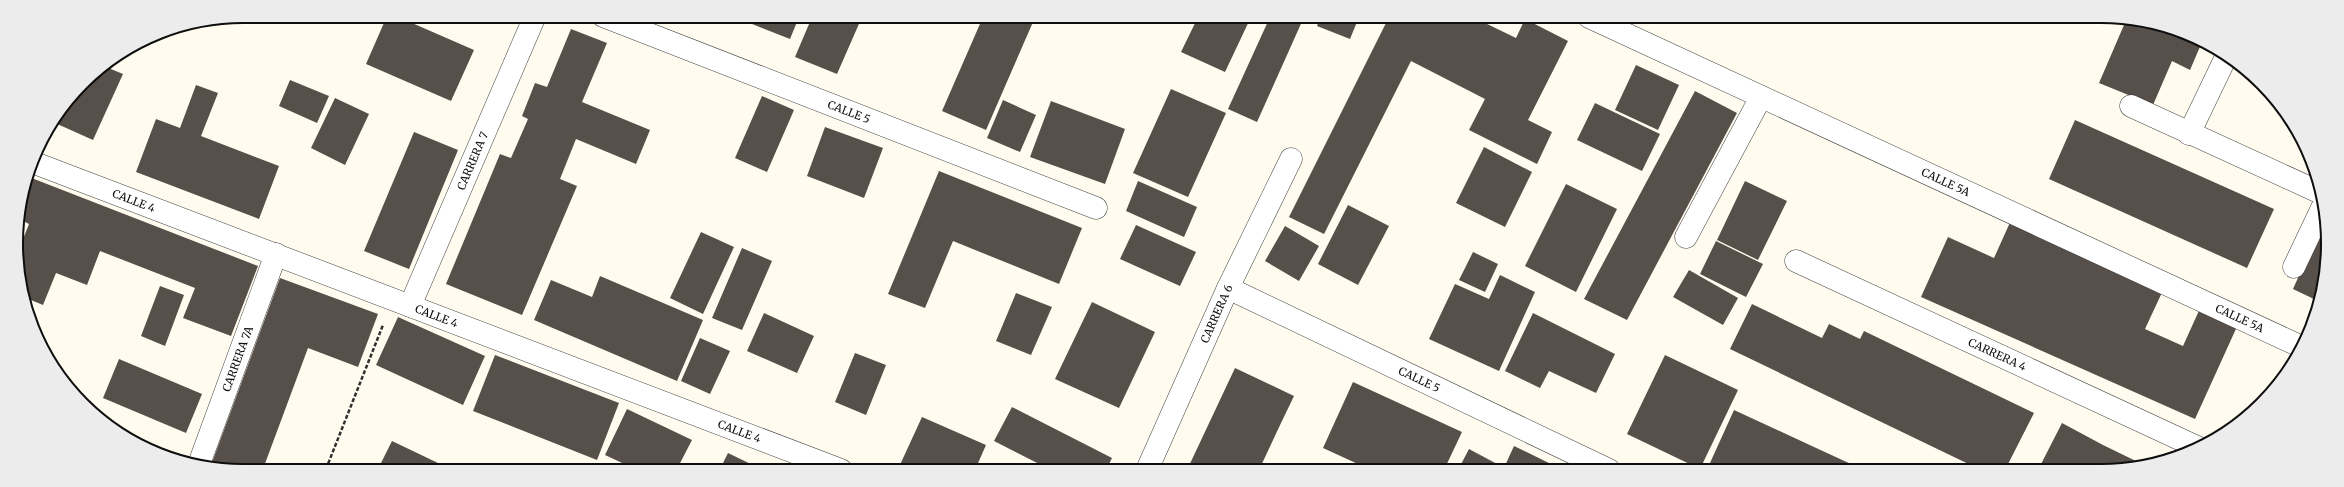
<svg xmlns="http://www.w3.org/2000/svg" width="2344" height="487" font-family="Merriweather,serif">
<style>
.building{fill:#574f4a}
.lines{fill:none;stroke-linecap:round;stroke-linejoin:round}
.street-casing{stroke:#414141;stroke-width:23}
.path{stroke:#303030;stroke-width:2.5;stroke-dasharray:4 2;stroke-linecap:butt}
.street{stroke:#fff;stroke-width:22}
.labels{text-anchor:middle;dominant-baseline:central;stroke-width:4;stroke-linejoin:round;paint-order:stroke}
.street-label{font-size:11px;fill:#0e0e0e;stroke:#fff}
.rim{fill:none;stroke:#0e0e0e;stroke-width:2}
</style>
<rect width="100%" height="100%" fill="#fffcef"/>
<path class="building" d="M387 16H396L474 50 451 101 366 64Z
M732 16 738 17H799L790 39Z
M812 17H862L837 74 795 57Z
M983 17H1020L1033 22 986 130 942 111Z
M1198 17H1251L1225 72 1181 52Z
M1270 17H1304L1257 122 1228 109Z
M1320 17H1359L1350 39 1317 26Z
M1389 17H1485L1483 22 1516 38 1525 19 1568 41 1528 120 1552 132 1537 164 1469 130 1485 99 1411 61 1324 234 1289 217Z
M2127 18 2202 42 2190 70 2172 61 2153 105 2099 83Z
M571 29 607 43 582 102 650 130 636 164 576 139 560 179 577 186 522 315 446 284 500 154 511 158 528 119 522 116 535 83 547 87Z
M1636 65 1679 85 1658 130 1615 110Z
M106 67 123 74 93 140 55 123 83 82Z
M290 80 329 96 317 123 279 106Z
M196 85 218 93 201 136 279 166 259 219 136 172 156 119 180 128Z
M1171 89 1226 113 1188 197 1133 173Z
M1695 91 1737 113 1627 320 1584 299Z
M762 96 794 110 767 172 735 158Z
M335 98 369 114 345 165 311 148Z
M1003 100 1036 115 1020 152 987 138Z
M1051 101 1125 129 1105 184 1030 157Z
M1595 103 1660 134 1642 171 1577 140Z
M2075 120 2274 209 2247 268 2049 179Z
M825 127 883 148 864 198 807 176Z
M414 132 458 150 409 269 364 251Z
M1484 147 1532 172 1505 227 1456 203Z
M939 171 1082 228 1059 284 953 241 925 308 888 294Z
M29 177 258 266 231 336 183 318 195 288 100 251 87 285 56 273 43 305 26 298 19 249 29 224 19 219Z
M1138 181 1197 207 1184 237 1126 211Z
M1745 181 1787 201 1758 260 1717 240Z
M1566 184 1617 209 1576 292 1525 266Z
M1348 205 1389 226 1358 285 1318 264Z
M2012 218 2165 286 2145 329 2183 346 2202 304 2240 320 2195 419 1921 297 1948 237 1994 258Z
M2323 222 2326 273 2318 301 2293 289Z
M1136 225 1196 252 1180 286 1120 259Z
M1285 226 1319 246 1299 281 1265 261Z
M701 232 734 247 703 314 670 298Z
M1716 241 1763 264 1746 297 1700 274Z
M742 248 772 261 742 330 712 318Z
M1473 252 1498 264 1485 292 1459 280Z
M1689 270 1738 298 1723 325 1673 297Z
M1500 275 1535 292 1499 371 1429 339 1455 284 1489 299Z
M600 276 703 320 677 381 534 320 551 280 592 297Z
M280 278 378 314 358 367 308 348 263 469 210 468Z
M160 286 184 295 165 346 141 336Z
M1016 293 1052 307 1031 355 996 341Z
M1092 302 1155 332 1119 408 1055 379Z
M1752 304 1822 338 1829 324 1860 339 1864 331 2034 413 2005 470H1981L1730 349Z
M764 313 814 336 797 373 747 351Z
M1533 313 1615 354 1596 393 1549 371 1540 388 1505 371Z
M398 317 485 356 463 405 376 365Z
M700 338 730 351 710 394 681 381Z
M855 353 886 365 866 415 835 402Z
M495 355 619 403 597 460 473 411Z
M1665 355 1738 390 1700 469 1627 434Z
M119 359 202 394 186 433 103 398Z
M1235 368 1294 396 1281 423 1259 470H1187Z
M1353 382 1462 432 1444 470H1371L1323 448Z
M1012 407 1112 458 1106 470H1051L994 441Z
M627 409 692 440 677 469H635L605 455Z
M1734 410 1814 447 1864 470H1726L1710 463Z
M922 417 986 445 975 470H906L899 467Z
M2062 423 2103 445 2142 464 2116 470H2038Z
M392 441 438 463 451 469H378Z
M1514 446 1551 464 1564 470H1503Z
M1469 449 1499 465 1496 470H1458Z
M728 453 761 469H720Z"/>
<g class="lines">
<defs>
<g id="street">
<path id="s1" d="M603 16 1096 208"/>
<path id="s2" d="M1589 17 2302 347"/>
<path d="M2131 106 2321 193"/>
<path d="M2189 134 2226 57"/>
<path id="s3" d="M32 162 841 470"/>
<path d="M1686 237 1761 97"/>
<path id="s4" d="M1796 261 2199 448"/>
<path d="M2294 267 2322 208"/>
<path id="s5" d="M1228 288 1609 470"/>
<path id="s6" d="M410 306 535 16"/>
<path id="s7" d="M199 464 276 254"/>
<path id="s8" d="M1147 470 1228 288 1291 159"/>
</g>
</defs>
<use href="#street" class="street-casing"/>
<path class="path" d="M326 469 383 325"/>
<use href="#street" class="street"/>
</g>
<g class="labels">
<g class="street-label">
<text stroke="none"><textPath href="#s1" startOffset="264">CALLE 5</textPath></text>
<text stroke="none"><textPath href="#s6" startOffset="158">CARRERA 7</textPath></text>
<text stroke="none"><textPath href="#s2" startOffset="393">CALLE 5A</textPath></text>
<text stroke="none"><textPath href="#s3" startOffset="109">CALLE 4</textPath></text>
<text stroke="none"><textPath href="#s8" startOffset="171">CARRERA 6</textPath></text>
<text stroke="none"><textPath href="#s3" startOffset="433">CALLE 4</textPath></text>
<text stroke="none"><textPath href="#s2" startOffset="717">CALLE 5A</textPath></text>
<text stroke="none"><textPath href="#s4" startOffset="222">CARRERA 4</textPath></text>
<text stroke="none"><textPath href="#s7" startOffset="112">CARRERA 7A</textPath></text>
<text stroke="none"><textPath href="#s5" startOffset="212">CALLE 5</textPath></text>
<text stroke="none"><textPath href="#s3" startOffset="757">CALLE 4</textPath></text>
</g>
</g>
<path d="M0 0H2344V487H0ZM243 23H2101A220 220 0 0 1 2321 243V244A220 220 0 0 1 2101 464H243A220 220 0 0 1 23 244V243A220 220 0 0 1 243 23Z" fill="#ececec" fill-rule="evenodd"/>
<path class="rim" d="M243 23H2101A220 220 0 0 1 2321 243V244A220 220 0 0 1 2101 464H243A220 220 0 0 1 23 244V243A220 220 0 0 1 243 23Z"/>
</svg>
